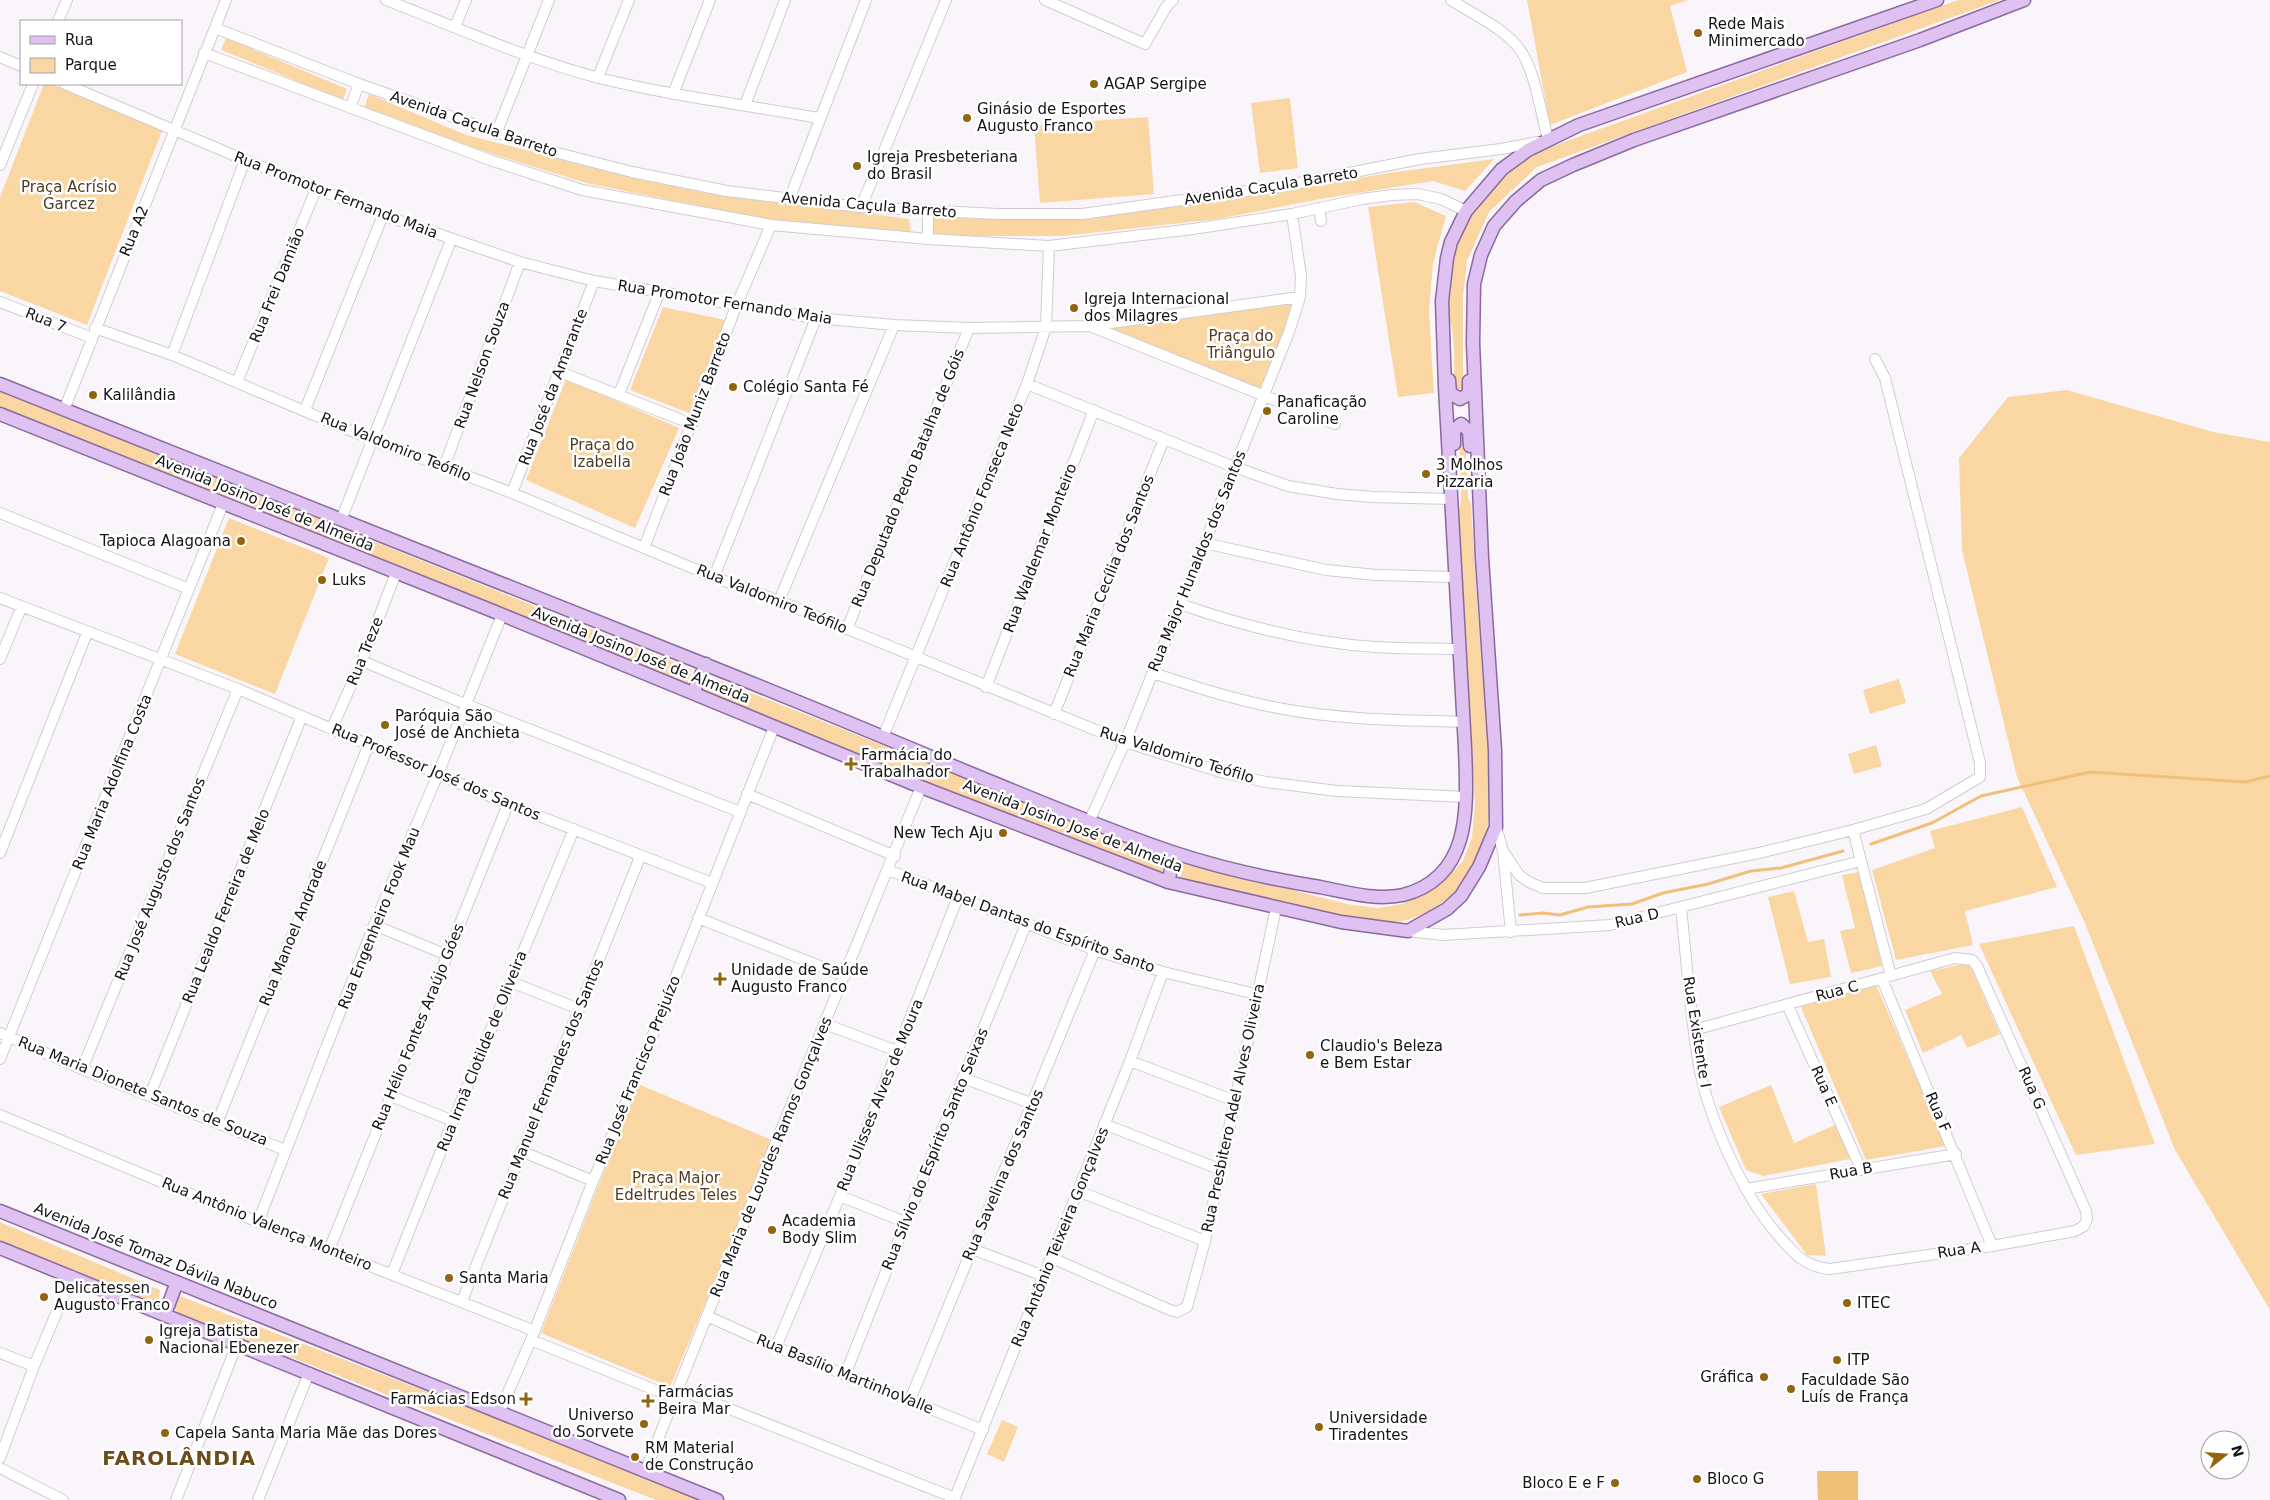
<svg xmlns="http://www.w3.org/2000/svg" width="2270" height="1500" font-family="'DejaVu Sans',sans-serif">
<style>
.green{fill:#fad7a2}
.water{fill:#eec078}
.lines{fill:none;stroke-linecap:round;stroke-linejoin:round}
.stream{stroke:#eec078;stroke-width:3}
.minor-casing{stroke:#d0cdd2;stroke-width:12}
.major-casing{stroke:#8a699f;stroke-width:15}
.minor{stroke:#fff;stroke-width:10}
.major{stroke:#dfc1f2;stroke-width:12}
.poi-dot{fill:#91650e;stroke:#fff;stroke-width:2}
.labels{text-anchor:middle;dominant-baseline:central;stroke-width:5;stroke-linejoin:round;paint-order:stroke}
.poi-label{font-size:15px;fill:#141315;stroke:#fff;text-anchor:start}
.street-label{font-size:15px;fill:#141315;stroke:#fff}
.park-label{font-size:15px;fill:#503d1e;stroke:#fff}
.district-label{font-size:20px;font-weight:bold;letter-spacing:1px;fill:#6b4d17;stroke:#fff}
</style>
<rect width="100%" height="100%" fill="#f9f5fb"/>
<path class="green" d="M1527 0H1688L1670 6 1687 72 1550 125Z
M1958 0H2000L1537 167 1489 212 1467 261 1463 296V389L1454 390C1454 370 1455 349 1452 329 1451 320 1445 312 1445 303 1444 233 1483 187 1539 151Z
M226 38 347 89 343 100 221 50Z
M44 84H52L162 131 87 325 0 291V197Z
M369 94 466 135 599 168 803 205 909 219 911 233 784 223 586 183 474 148 364 108Z
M1290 98 1298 168 1260 173 1251 103Z
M1148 117 1154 194 1040 203 1034 125Z
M1494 159 1465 191 1433 181 1326 198 1217 219 1063 236H933V216L1027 219 1220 200 1396 172Z
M1414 202 1446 216 1433 263 1429 311 1434 393 1398 397 1368 207Z
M1295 303 1261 390 1108 327Z
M663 307 725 320 689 413 630 390Z
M566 379 679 428 635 528 526 480Z
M2067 390 2213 432 2270 442V1310L2175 1150 2084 921 2017 777 1962 550 1959 458 2008 397Z
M0 391 691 669 690 681 683 686 0 409Z
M1459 433H1465L1468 498 1471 504C1474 560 1478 615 1482 670 1486 720 1500 818 1478 862 1464 889 1436 911 1407 920 1397 923 1386 922 1377 923L1180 879 1184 862 1347 904 1378 908 1402 904 1422 896 1444 880 1463 861 1472 837 1475 803 1459 511 1461 500Z
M229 518 329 558 275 694 175 654Z
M708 677 716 679 1166 858 1169 865 1158 874C1004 818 853 753 702 691Z
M1899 679 1906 703 1870 714 1863 690Z
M1876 745 1882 766 1854 774 1848 754Z
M2022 807 2057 887 1965 911 1973 945 1896 960 1872 870 1935 848 1930 831Z
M1859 872 1882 966 1851 973 1840 931 1855 928 1842 875Z
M1794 891 1808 942 1824 939 1831 977 1790 984 1768 897Z
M2074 926 2155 1144 2076 1155 1979 944Z
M1969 963 2000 1034 1967 1048 1961 1035 1923 1053 1905 1010 1942 994 1930 971Z
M1876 985 1946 1146 1866 1160 1800 1005Z
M638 1084 774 1141 670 1387 541 1333Z
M1771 1085 1794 1143 1835 1125 1850 1159 1763 1176 1746 1170 1719 1107Z
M1816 1184 1826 1256 1807 1255 1761 1194Z
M0 1222 160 1290 159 1299 152 1303 0 1241Z
M180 1296 706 1500H656L178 1313 175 1309Z
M1002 1420 1018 1427 1004 1462 987 1454Z"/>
<path class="water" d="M1817 1471H1858V1500H1818Z"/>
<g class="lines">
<path class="stream" d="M1871 844 1932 823 1981 796 2090 772 2245 782 2270 776
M1520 915 1543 913 1560 915 1588 907 1632 904 1663 893 1708 884 1751 871 1781 868 1843 851"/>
<defs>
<path id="minor" d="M386 0C456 27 526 59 599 78 672 96 746 105 819 118
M1045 0 1145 44 1166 7 1173 0
M1451 0C1471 13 1507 30 1520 50 1535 70 1541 114 1548 139
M58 21 67 0
M455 27 466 0
M215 28 359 84 550 151 632 172 727 191 861 207 998 214H1082L1283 186 1420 159 1501 149 1538 142
M204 53 490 160 582 190 771 225 928 239 1049 246 1193 229 1292 214 1362 199 1392 195 1418 194 1441 199 1466 211
M0 57 21 66
M598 77 629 0
M65 84 245 160 383 215 520 262 594 281 816 318 894 325 969 328 1089 326 1300 297
M673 94 710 0
M745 105 785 0
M350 108 359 84
M496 134 549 0
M0 165 33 84
M789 200 866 0
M861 207 946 0
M1319 208 1321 221
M928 239V211
M0 302 92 338
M1090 326 1335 424
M95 328 172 355 373 440 512 493 714 577 779 601 1125 742 1224 773 1266 782 1337 791 1466 797
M172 355 245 160
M560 372 692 424
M237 382 316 189
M1027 384 1234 467 1288 486 1337 494 1373 497 1451 499
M619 394 660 291
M64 410 226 0
M305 410 383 215
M444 467 520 262
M512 493 594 281
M0 513 189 589
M341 520 451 240
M1204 543 1326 570 1376 575 1456 577
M644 548 737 304 771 225
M714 577 816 318
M0 598 238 689 508 804 712 883
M779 601 894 325
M1180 604C1243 626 1308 643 1375 647 1403 649 1432 648 1460 649
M847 629 969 328
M0 659 21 608
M362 661 465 704 740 812
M1153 673C1198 688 1242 702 1289 710 1347 720 1405 720 1464 722
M986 687 1094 410
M1054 714 1164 439
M332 728 362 661 396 573
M883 737 1027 384 1046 327 1049 246
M747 794 895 856
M1089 822 1125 742 1289 332 1300 297 1301 276 1292 214
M1496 827 1503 851 1511 932
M1853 830 1891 976
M1503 851 1519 875 1529 882 1543 888H1585L1759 853 1853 830 1926 809 1980 777V763L1885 378 1875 359
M0 853 87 633
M888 870 1095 950 1163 972 1256 994
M1681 908C1687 962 1690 1018 1700 1071 1707 1105 1720 1137 1735 1168 1747 1192 1760 1215 1778 1235 1793 1253 1805 1267 1830 1269L1992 1246 2075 1231 2084 1226 2087 1219 2086 1211 1977 966 1972 960 1955 958 1694 1030
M698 918 845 976
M374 925 447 955
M1408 931 1443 935 1610 925 1861 861
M1882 979 1992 1246
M511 982 579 1009
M1787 1004 1861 1169
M825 1024 897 1051
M0 1033 82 1069 285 1150
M0 1059 223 504
M1130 1061 1235 1101
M82 1069 238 689
M963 1078 1033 1104
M150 1095 302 716
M391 1096 453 1121
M0 1115 258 1222 535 1331
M217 1123 369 744
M1104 1124 1219 1169
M521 1151 593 1181
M1746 1189 1956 1154
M1078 1191 1205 1241
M840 1196 905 1222
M258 1222 374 925 438 774 502 615
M972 1249 1044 1276
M329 1250 508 804
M1052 1258 1170 1310 1177 1312 1187 1307 1205 1241 1276 908
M392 1274 453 1121 574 829
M462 1301 640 857
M707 1316 776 1347 983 1430
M531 1340 675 1398
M776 1347 840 1196 958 897
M0 1353 34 1366
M845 1375 963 1078 1027 922
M679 1389 955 1498
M910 1400 1095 950
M499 1413 531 1340 593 1181 632 1088 774 727
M0 1458 34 1366 72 1276
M0 1468 63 1500
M645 1472 774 1147 921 787
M176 1500 237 1344
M258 1500 309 1373
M954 1500 1130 1061 1163 972"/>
<path id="major" d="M1449 380 1450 393 1460 399 1469 394V381
M0 384C235 478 470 570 704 664 795 700 886 738 977 776 1041 802 1106 830 1172 852 1220 868 1270 879 1320 887 1346 892 1376 901 1403 895 1473 877 1467 805 1465 748L1445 387 1442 301 1447 258 1451 242 1466 211 1502 169 1528 150 1579 125 1937 0
M0 414 493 611 921 787 1168 882 1341 922 1408 931 1447 909 1461 896 1479 867 1496 827 1495 750 1482 558 1473 343 1474 284 1481 255 1494 226 1516 201 1541 180 1573 165 1634 140 1920 40 2024 0
M1454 444V430L1461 424 1469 431 1470 446
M693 693 706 664
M1168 882 1175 853
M0 1211 717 1500
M0 1248 619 1500
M165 1314 177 1282"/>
</defs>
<use href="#minor" class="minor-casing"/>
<use href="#major" class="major-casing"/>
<use href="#minor" class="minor"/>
<use href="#major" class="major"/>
</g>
<g class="poi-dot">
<circle cx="1698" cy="33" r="5"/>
<circle cx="1094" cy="84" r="5"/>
<circle cx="967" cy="118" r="5"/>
<circle cx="857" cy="166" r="5"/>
<circle cx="1074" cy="308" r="5"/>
<circle cx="733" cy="387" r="5"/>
<circle cx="93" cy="395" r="5"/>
<circle cx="1267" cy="411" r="5"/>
<circle cx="1426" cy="474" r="5"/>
<circle cx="241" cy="541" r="5"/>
<circle cx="322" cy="580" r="5"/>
<circle cx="385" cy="725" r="5"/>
<path d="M848.5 756.5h5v5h5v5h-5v5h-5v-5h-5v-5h5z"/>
<circle cx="1003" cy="833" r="5"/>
<path d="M717.5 971.5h5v5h5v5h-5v5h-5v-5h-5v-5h5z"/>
<circle cx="1310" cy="1055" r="5"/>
<circle cx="772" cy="1230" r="5"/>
<circle cx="449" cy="1278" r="5"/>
<circle cx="44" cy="1297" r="5"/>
<circle cx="1847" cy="1303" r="5"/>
<circle cx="149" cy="1340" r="5"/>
<circle cx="1837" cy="1360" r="5"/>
<circle cx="1764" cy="1377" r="5"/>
<circle cx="1791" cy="1389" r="5"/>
<path d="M523.5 1391.5h5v5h5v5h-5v5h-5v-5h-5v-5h5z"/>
<path d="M645.5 1393.5h5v5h5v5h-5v5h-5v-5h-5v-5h5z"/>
<circle cx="644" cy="1424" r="5"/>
<circle cx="1319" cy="1427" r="5"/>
<circle cx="165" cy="1433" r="5"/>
<circle cx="635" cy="1457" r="5"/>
<circle cx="1697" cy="1479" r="5"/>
<circle cx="1615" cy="1483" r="5"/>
</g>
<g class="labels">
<g class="poi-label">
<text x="1708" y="24">Rede Mais<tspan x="1708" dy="17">Minimercado</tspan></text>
<text x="1104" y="84">AGAP Sergipe</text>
<text x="977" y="109">Ginásio de Esportes<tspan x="977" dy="17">Augusto Franco</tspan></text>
<text x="867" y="157">Igreja Presbeteriana<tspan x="867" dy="17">do Brasil</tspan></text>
<text x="1084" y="299">Igreja Internacional<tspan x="1084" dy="17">dos Milagres</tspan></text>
<text x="743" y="387">Colégio Santa Fé</text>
<text x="103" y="395">Kalilândia</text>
<text x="1277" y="402">Panaficação<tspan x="1277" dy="17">Caroline</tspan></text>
<text x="1436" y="465">3 Molhos<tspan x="1436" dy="17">Pizzaria</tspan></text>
<text x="231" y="541" text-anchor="end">Tapioca Alagoana</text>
<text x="332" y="580">Luks</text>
<text x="395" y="716">Paróquia São<tspan x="395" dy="17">José de Anchieta</tspan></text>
<text x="861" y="755">Farmácia do<tspan x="861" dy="17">Trabalhador</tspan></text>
<text x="993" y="833" text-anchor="end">New Tech Aju</text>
<text x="731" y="970">Unidade de Saúde<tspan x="731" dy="17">Augusto Franco</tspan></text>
<text x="1320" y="1046">Claudio's Beleza<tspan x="1320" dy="17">e Bem Estar</tspan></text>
<text x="782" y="1221">Academia<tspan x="782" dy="17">Body Slim</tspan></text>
<text x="459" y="1278">Santa Maria</text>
<text x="54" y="1288">Delicatessen<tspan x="54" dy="17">Augusto Franco</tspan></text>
<text x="1857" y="1303">ITEC</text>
<text x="159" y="1331">Igreja Batista<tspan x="159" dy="17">Nacional Ebenezer</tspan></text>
<text x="1847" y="1360">ITP</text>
<text x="1754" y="1377" text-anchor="end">Gráfica</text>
<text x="1801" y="1380">Faculdade São<tspan x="1801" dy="17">Luís de França</tspan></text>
<text x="658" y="1392">Farmácias<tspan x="658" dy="17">Beira Mar</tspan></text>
<text x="516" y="1399" text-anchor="end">Farmácias Edson</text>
<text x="634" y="1415" text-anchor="end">Universo<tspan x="634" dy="17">do Sorvete</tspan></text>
<text x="1329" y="1418">Universidade<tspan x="1329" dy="17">Tiradentes</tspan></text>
<text x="175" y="1433">Capela Santa Maria Mãe das Dores</text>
<text x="645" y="1448">RM Material<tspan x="645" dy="17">de Construção</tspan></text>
<text x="1707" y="1479">Bloco G</text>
<text x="1605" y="1483" text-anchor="end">Bloco E e F</text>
</g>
<g class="street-label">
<text transform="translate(474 124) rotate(19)">Avenida Caçula Barreto</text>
<text transform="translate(1271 186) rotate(-9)">Avenida Caçula Barreto</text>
<text transform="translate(336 195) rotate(21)">Rua Promotor Fernando Maia</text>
<text transform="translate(869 205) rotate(5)">Avenida Caçula Barreto</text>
<text transform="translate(134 231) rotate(-68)">Rua A2</text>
<text transform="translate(277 285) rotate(-68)">Rua Frei Damião</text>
<text transform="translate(725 302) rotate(9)">Rua Promotor Fernando Maia</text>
<text transform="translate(46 320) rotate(22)">Rua 7</text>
<text transform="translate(482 365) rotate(-70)">Rua Nelson Souza</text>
<text transform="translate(553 387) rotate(-69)">Rua José da Amarante</text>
<text transform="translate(695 414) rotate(-69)">Rua João Muniz Barreto</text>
<text transform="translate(396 447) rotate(22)">Rua Valdomiro Teófilo</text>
<text transform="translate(908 478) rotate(-68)">Rua Deputado Pedro Batalha de Góis</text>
<text transform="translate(982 495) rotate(-68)">Rua Antônio Fonseca Neto</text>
<text transform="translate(265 503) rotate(22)">Avenida Josino José de Almeida</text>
<text transform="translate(1040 548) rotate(-69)">Rua Waldemar Monteiro</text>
<text transform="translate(1197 561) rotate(-68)">Rua Major Hunaldos dos Santos</text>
<text transform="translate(1109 576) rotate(-68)">Rua Maria Cecília dos Santos</text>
<text transform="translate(772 599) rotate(22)">Rua Valdomiro Teófilo</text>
<text transform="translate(365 651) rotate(-68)">Rua Treze</text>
<text transform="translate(641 655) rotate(22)">Avenida Josino José de Almeida</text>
<text transform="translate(1177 755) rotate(17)">Rua Valdomiro Teófilo</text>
<text transform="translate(436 772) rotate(23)">Rua Professor José dos Santos</text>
<text transform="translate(112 782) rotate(-68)">Rua Maria Adolfina Costa</text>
<text transform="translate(1073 826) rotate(21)">Avenida Josino José de Almeida</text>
<text transform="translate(160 879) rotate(-68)">Rua José Augusto dos Santos</text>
<text transform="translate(226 906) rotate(-68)">Rua Lealdo Ferreira de Melo</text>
<text transform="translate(379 918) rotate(-68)">Rua Engenheiro Fook Mau</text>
<text transform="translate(1637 918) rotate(-13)">Rua D</text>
<text transform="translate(1028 922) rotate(20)">Rua Mabel Dantas do Espírito Santo</text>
<text transform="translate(293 933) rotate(-68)">Rua Manoel Andrade</text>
<text transform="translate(1837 991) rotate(-15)">Rua C</text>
<text transform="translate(418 1027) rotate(-68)">Rua Hélio Fontes Araújo Góes</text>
<text transform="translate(1697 1032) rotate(81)">Rua Existente I</text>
<text transform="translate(482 1051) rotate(-68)">Rua Irmã Clotilde de Oliveira</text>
<text transform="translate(638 1070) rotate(-68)">Rua José Francisco Prejuízo</text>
<text transform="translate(551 1079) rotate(-68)">Rua Manuel Fernandes dos Santos</text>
<text transform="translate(1824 1086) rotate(66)">Rua E</text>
<text transform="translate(2032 1088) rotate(66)">Rua G</text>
<text transform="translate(143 1091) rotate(22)">Rua Maria Dionete Santos de Souza</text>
<text transform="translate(880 1095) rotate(-68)">Rua Ulisses Alves de Moura</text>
<text transform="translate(1233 1108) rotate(-78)">Rua Presbitero Adel Alves Oliveira</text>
<text transform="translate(1938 1112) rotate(67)">Rua F</text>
<text transform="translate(935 1149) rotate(-68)">Rua Sílvio do Espírito Santo Seixas</text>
<text transform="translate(771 1157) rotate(-68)">Rua Maria de Lourdes Ramos Gonçalves</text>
<text transform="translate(1851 1171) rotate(-10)">Rua B</text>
<text transform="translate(1003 1175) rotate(-67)">Rua Savelina dos Santos</text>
<text transform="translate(267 1224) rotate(22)">Rua Antônio Valença Monteiro</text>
<text transform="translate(1060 1237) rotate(-68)">Rua Antônio Teixeira Gonçalves</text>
<text transform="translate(1959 1250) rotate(-8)">Rua A</text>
<text transform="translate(156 1256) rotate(22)">Avenida José Tomaz Dávila Nabuco</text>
<text transform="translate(845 1374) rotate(22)">Rua Basílio MartinhoValle</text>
</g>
<g class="park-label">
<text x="69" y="187">Praça Acrísio<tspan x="69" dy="17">Garcez</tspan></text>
<text x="1241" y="336">Praça do<tspan x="1241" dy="17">Triângulo</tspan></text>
<text x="602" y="445">Praça do<tspan x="602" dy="17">Izabella</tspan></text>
<text x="676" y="1178">Praça Major<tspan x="676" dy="17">Edeltrudes Teles</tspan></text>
</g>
<g class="district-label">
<text x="179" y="1458">FAROLÂNDIA</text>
</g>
</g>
<rect x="20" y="20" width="162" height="65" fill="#ffffff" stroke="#a1a1a1"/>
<rect x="30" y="36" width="25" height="8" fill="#dfc1f2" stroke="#a1a1a1"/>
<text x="65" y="45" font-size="15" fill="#141315">Rua</text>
<rect x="30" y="58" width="25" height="15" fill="#fad7a2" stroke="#a1a1a1"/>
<text x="65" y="70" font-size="15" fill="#141315">Parque</text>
<g transform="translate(2225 1455) rotate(73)"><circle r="24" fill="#ffffff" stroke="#a1a1a1"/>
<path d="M0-4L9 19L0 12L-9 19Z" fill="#91650e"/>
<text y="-8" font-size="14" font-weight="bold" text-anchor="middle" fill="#141315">N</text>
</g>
</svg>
